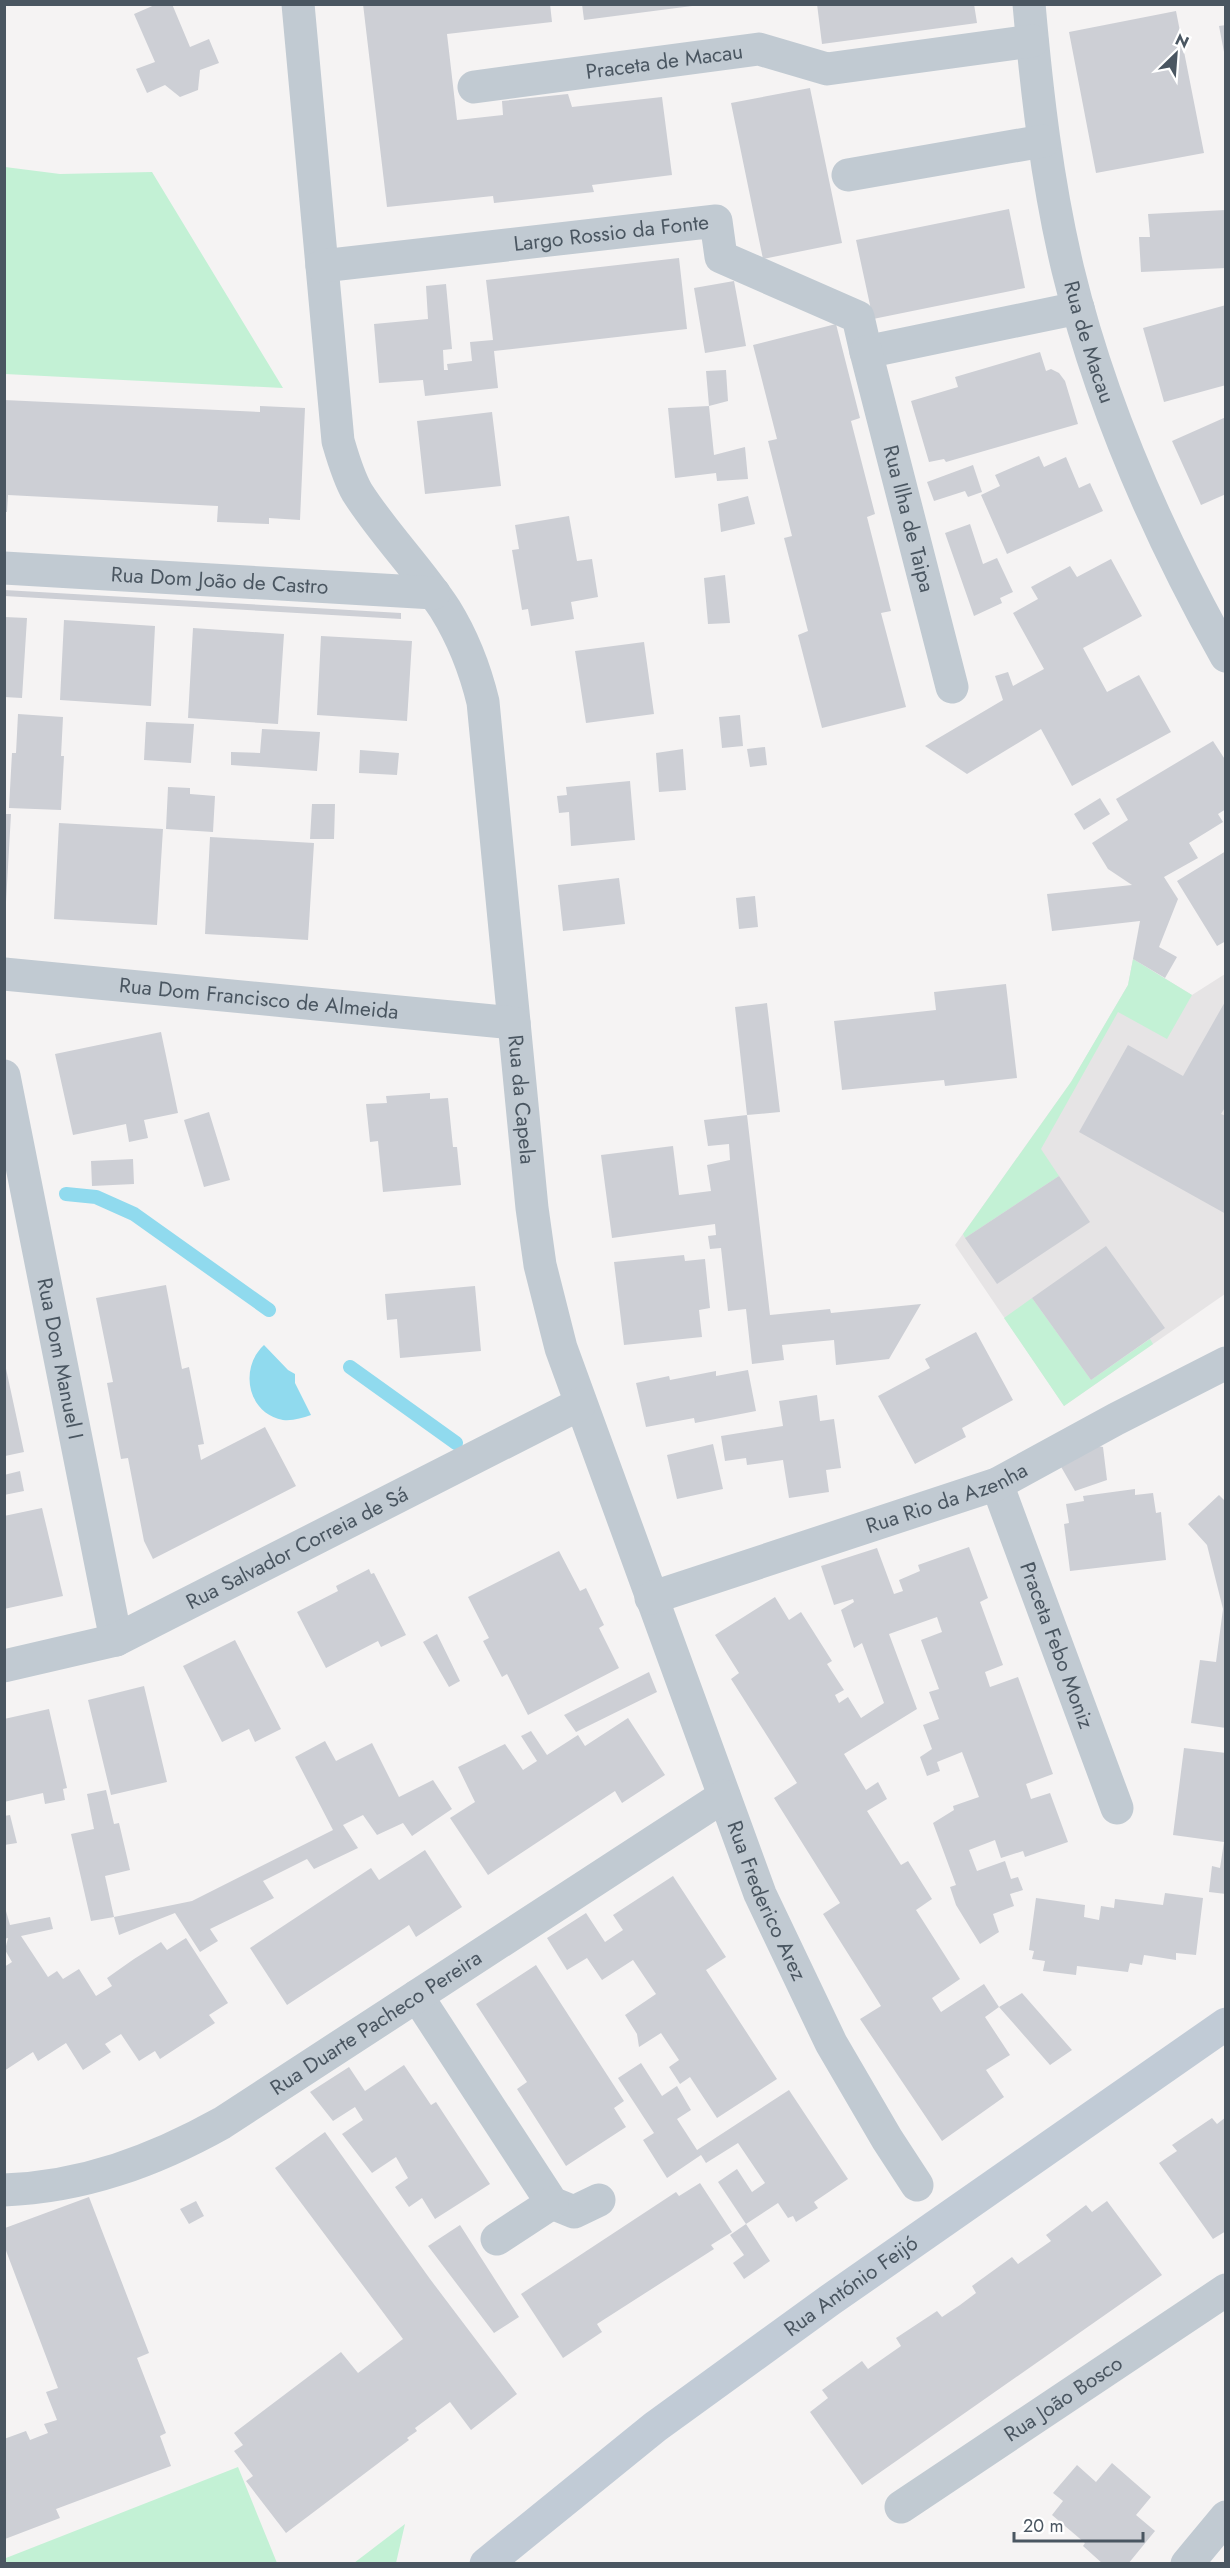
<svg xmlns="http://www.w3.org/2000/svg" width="1230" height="2568" font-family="Jost,sans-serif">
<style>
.education{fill:#e6e4e5}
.green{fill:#c3f1d5}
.water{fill:#90daee}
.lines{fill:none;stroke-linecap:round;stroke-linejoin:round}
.stream{stroke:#90daee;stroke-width:14}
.building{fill:#cdcfd5}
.street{stroke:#c1cad2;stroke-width:33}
.secondary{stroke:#c1cbd6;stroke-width:33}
.labels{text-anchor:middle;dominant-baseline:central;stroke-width:6;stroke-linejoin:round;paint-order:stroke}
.street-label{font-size:21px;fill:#4a5661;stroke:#fff}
</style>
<rect width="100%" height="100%" fill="#f5f3f3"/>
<path class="education" d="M1133 959 1192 995 1225 974V1294L1064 1406 955 1245 1071 1082 1128 985Z"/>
<path class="green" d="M5 167 60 174 152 172 283 388 5 374Z
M1133 959 1192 995 1167 1039 1118 1012 1041 1149 1059 1176 965 1238 963 1234 1071 1082 1128 985Z
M1032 1298 1091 1380 1150 1339 1153 1344 1064 1406 1004 1318Z
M238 2467 277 2563H5V2556L6 2558Z
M405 2524 396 2563H354Z"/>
<path class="water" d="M264 1345 288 1370 295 1374V1383L311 1415C302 1418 293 1421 283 1420 247 1413 239 1368 264 1345Z"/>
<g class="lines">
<path class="stream" d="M66 1194 96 1197 134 1214 269 1310
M350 1367 456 1443"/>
</g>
<path class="building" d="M157 4H172L190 47 209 39 219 63 200 70 198 90 180 97 165 85 147 93 136 69 155 62 134 14Z
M363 4H550L552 22 447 34 457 120 503 115 502 101 568 94 572 107 662 97 672 175 592 185 594 192 494 203 493 196 387 207Z
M582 4H692V6L584 20Z
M817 4H974L977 23 822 44Z
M1176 11 1204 153 1096 173 1069 32Z
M1226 25V52H1224L1219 26Z
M810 88 842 243 763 259 731 103Z
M1009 209 1025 288 873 319 856 240Z
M1226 210V268L1141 272 1139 237H1150L1148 214Z
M679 258 687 329 494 351 498 388 425 396 423 380 379 383 374 324 428 319 426 286 446 284 452 349 443 350 444 370H448L447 364 472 361 470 342 493 340 486 280Z
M734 281 746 346 705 353 694 288Z
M1226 305V385L1164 402 1143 328Z
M836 324 860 418 851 421 875 514 867 517 891 611 881 613 906 707 822 728 798 635 808 631 784 538 792 536 768 441 777 439 753 345Z
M1040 352 1046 371 1051 369 1059 373 1065 381 1078 424 946 462 944 459 929 462 911 401 958 387 955 377Z
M726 370 728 401 709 406 714 455 745 447 748 479 717 481 716 473 675 478 668 408 709 406 706 371Z
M4 400 260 412V406L305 408 300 520 269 518V524L217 522 218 506 8 495 7 512H4Z
M492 412 501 486 425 494 417 421Z
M1226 417V494L1201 505 1172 441Z
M1039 456 1044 467 1066 457 1079 488 1090 483 1103 511 1007 554 981 495 1000 486 995 475Z
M973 465 982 492 968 497 965 491 934 501 927 482Z
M748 496 755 524 721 532 718 504Z
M569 516 577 561 592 559 598 597 571 602 574 619 531 626 528 609 522 610 512 550 519 549 515 525Z
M970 524 983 564 997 558 1013 592 1000 598 1002 603 974 616 945 533Z
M1111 559 1142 616 1083 648 1107 692 1139 675 1171 732 1072 786 1041 729 967 774 925 746 1003 700 995 676 1008 672 1013 686 1044 669 1013 613 1038 599 1031 587 1070 566 1077 577Z
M725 575 730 623 708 624 704 578Z
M4 590 401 613V619L4 596Z
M4 617 27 618 22 698 4 697Z
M64 620 155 626 151 706 60 700Z
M193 628 284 634 278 724 188 718Z
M321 636 412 641 407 721 317 715Z
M644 642 654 714 586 723 575 651Z
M18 714 63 717 61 756H64L61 810 9 808 12 753H16Z
M740 715 743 746 722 748 719 717Z
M146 722 194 724 191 763 144 760Z
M262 729 320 732 317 771 231 765V752L260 753Z
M1213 741 1226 761V809L1218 814 1223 822 1189 843 1198 858 1164 877 1178 899 1159 947 1177 957 1165 978 1133 959 1140 921 1052 931 1047 894 1132 885 1108 869 1092 843 1128 820 1116 799Z
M765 747 767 765 750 767 747 749Z
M683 749 686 790 659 792 656 753Z
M360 750 399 753 397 775 359 773Z
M630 781 635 840 571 846 569 812 559 813 557 796 567 795 566 787Z
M168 787 190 788V794L215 796 213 832 166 829Z
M1100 798 1110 814 1084 830 1074 814Z
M312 804H335L334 839H310Z
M4 814H11L6 902H4Z
M59 823 163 829 157 925 54 919Z
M210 837 314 843 308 940 205 934Z
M1226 851V941L1217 946 1177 881Z
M619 878 625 924 563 931 558 885Z
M755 896 758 927 739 929 736 898Z
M1006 984 1017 1078 945 1086 944 1080 842 1090 834 1021 936 1010 934 992Z
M1226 1000V1106L1221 1114 1226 1116V1214L1079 1132 1128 1045 1183 1076Z
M767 1003 780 1112 747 1115 735 1007Z
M161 1032 178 1113 144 1120 148 1138 129 1142 126 1124 73 1135 55 1054Z
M430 1093V1099L448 1098 453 1147H457L461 1185 383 1192 378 1141 370 1142 366 1104 387 1103 386 1096Z
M209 1112 230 1180 204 1187 184 1120Z
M747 1115 770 1315 830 1309 831 1313 921 1304 889 1359 836 1365 834 1340 782 1345 784 1360 752 1364 746 1309 728 1311 721 1248 710 1249 708 1236 716 1235 715 1224 612 1238 601 1155 673 1146 679 1195 711 1191 707 1165 730 1160 729 1144 708 1146 704 1120Z
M133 1159 134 1184 92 1186 91 1161Z
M1059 1176 1090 1222 997 1284 965 1238Z
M1106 1246 1165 1328 1091 1380 1032 1298Z
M684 1255 685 1261 705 1259 710 1308 699 1310 702 1337 624 1345 614 1262Z
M166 1285 182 1369 189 1367 204 1444 198 1445 201 1460 265 1427 296 1486 153 1559 144 1541 128 1458 121 1459 107 1383 113 1382 96 1298Z
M475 1286 481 1351 400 1358 397 1319 387 1320 385 1294Z
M976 1332 1013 1400 962 1428 966 1437 915 1464 878 1396 930 1368 925 1359Z
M5 1364 24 1452 5 1456Z
M748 1370 756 1411 695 1423 694 1418 646 1427 636 1383 669 1376 670 1380 716 1371V1376Z
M817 1395 820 1421 834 1419 841 1468 826 1470 829 1492 789 1498 783 1460 747 1465 746 1458 725 1461 721 1436 783 1426 779 1401Z
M713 1444 723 1489 677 1499 667 1455Z
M1098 1446 1103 1447 1107 1480 1075 1491 1060 1465Z
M20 1471 24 1491 4 1495V1475Z
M1135 1489V1495L1153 1493 1156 1513 1161 1512 1166 1560 1070 1571 1064 1524 1069 1523 1066 1504 1084 1501 1083 1496Z
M1219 1495 1226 1502V1728L1191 1723 1200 1660 1216 1662 1223 1609 1207 1545 1188 1524Z
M42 1508 63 1596 4 1609V1516Z
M969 1547 988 1598 980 1602 1003 1665 985 1672 990 1687 1018 1677 1053 1774 1026 1784 1031 1799 1050 1793 1068 1842 1025 1857 1023 1851 1001 1858 995 1840 969 1850 977 1871 1005 1861 1011 1879 1018 1877 1023 1890 1010 1894 1014 1906 993 1914 999 1932 980 1944 956 1905 950 1887 956 1885 933 1823 954 1810 953 1806 979 1797 962 1752 937 1762 940 1771 927 1776 920 1757 932 1749 923 1725 939 1719 929 1692 939 1689 921 1640 942 1632 937 1617 889 1634 917 1709 844 1754 866 1790 878 1782 887 1799 867 1811 901 1865 908 1861 932 1899 916 1910 960 1979 932 1998 941 2012 984 1984 999 2007 985 2017 1010 2055 986 2070 1004 2097 942 2141 860 2019 881 2006 823 1914 840 1903 774 1798 797 1783 731 1679 739 1673 715 1635 775 1597 789 1620 801 1612 832 1661 827 1664 844 1690 835 1695 839 1703 848 1697 861 1718 884 1703 862 1643 854 1648 841 1610 854 1602 853 1599 834 1605 821 1566 877 1548 894 1594 903 1591 899 1580 920 1571 918 1565Z
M559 1551 580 1591 586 1588 604 1625 599 1628 619 1668 528 1715 507 1674 502 1677 483 1641 489 1638 468 1597Z
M369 1569 371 1574 374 1573 406 1635 381 1647 378 1641 326 1668 297 1612 338 1591 336 1586Z
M437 1634 460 1681 449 1687 423 1642Z
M235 1640 281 1729 255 1742 249 1729 222 1742 183 1666Z
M649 1672 657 1692 576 1732 564 1715Z
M144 1686 167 1782 111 1795 88 1700Z
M49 1709 67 1788 63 1789 65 1800 45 1804 43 1793 4 1802V1719Z
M628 1718 665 1775 622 1803 615 1791 488 1875 450 1818 475 1802 458 1767 505 1744 523 1770 537 1761 521 1736 531 1731 547 1755 578 1735 585 1746Z
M325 1741 336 1761 372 1743 399 1797 433 1780 452 1809 412 1836 403 1823 377 1835 363 1815 343 1825 358 1848 314 1869 307 1859 263 1881 274 1898 210 1929 218 1941 200 1952 175 1913 119 1935 114 1917 192 1901 333 1830 295 1757Z
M1184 1748 1226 1753V1894L1209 1892 1212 1866 1220 1868 1224 1842 1173 1835Z
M106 1790 114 1824 119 1823 130 1870 105 1876 114 1917 91 1921 71 1834 94 1829 87 1794Z
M10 1815 17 1843 4 1845V1816Z
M425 1850 462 1907 416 1937 409 1925 287 2005 250 1948 371 1868 379 1880Z
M673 1876 726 1957 706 1970 777 2079 717 2118 690 2077 680 2084 669 2067 679 2060 661 2033 639 2047 637 2034 625 2015 656 1994 633 1960 602 1980 587 1958 567 1970 547 1938 586 1913 605 1942 623 1930 613 1915Z
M1165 1893 1203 1898 1196 1955 1176 1953V1960L1144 1955 1142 1965 1130 1963 1128 1972 1077 1966 1076 1975 1043 1971 1045 1961 1032 1959 1034 1951 1029 1950 1036 1898 1085 1905 1084 1917 1099 1920 1101 1906 1114 1908 1115 1899 1163 1905Z
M4 1904 10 1925 50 1917 53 1929 21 1936 48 1977 57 1971 63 1979 79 1969 96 1996 112 1986 107 1978 134 1959 161 1942 167 1950 186 1938 228 2003 209 2015 215 2023 160 2059 155 2051 139 2061 121 2034 105 2044 111 2052 83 2070 66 2043 38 2061 33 2052 4 2071V1967L12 1962 5 1950 8 1938 4 1939Z
M536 1965 624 2101 614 2108 626 2127 566 2166 517 2089 527 2082 476 2004Z
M1022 1993 1072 2050 1050 2065 999 2007Z
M641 2063 662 2096 677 2086 691 2110 677 2119 697 2150 789 2090 848 2179 814 2202 818 2208 796 2222 793 2216 788 2218 778 2203 746 2224 718 2182 737 2169 752 2192 765 2183 738 2143 706 2163 701 2155 667 2178 643 2140 654 2133 618 2078Z
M404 2065 431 2105 436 2102 490 2184 435 2219 422 2198 409 2207 395 2187 408 2178 396 2157 372 2173 342 2134 363 2120 355 2107 333 2121 310 2092 349 2067 365 2091Z
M1226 2117V2231L1213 2239 1159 2163 1177 2151 1172 2145 1212 2118 1217 2124Z
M325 2132 430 2279 517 2394 471 2430 450 2402 415 2428 417 2431 407 2438 409 2440 286 2533 246 2481 253 2476 234 2451 243 2445 234 2433 341 2352 358 2373 403 2339 275 2168Z
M700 2183 732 2232 711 2245 714 2249 597 2324 602 2332 563 2358 521 2294 676 2192 679 2196Z
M89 2197 149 2353 137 2358 166 2433 160 2436 171 2466 56 2509 60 2518 5 2539 4 2439 26 2431 30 2440 48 2433 44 2424 57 2420 46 2392 58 2388 5 2248V2228Z
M196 2201 204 2216 189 2224 180 2209Z
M1107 2201 1162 2275 862 2485 810 2412 828 2398 822 2390 862 2361 868 2369 901 2346 896 2338 937 2311 942 2317 960 2305 976 2293 972 2286 1012 2257 1018 2264 1051 2241 1046 2235 1086 2205 1092 2212Z
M746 2224 770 2261 744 2279 733 2263 744 2255 730 2235Z
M460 2225 519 2317 494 2333 428 2246Z
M1112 2463 1151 2497 1136 2515 1155 2531 1128 2564H1103L1083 2546 1085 2543 1052 2515 1063 2501 1053 2493 1077 2465 1096 2482Z"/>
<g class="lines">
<g class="street">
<path id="s1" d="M298 4 338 441C343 458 348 476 357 492 383 533 418 568 445 609 463 638 475 669 483 702L532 1208 540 1265 561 1348 760 1894 831 2043 887 2139 917 2185"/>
<path id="s2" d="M1029 4C1037 94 1047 182 1068 270 1101 406 1157 533 1226 656"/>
<path id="s3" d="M474 87 759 49 827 69 1032 41"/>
<path d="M848 175 1043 141"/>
<path id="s4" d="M322 266 716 221 721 257 858 317 866 352 1078 308"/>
<path id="s5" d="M866 352 952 687"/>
<path id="s6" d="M4 568 434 593"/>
<path id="s7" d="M4 974 514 1023"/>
<path id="s8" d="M4 1076 116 1640"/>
<path id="s9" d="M997 1484 1117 1808"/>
<path id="s10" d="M651 1598 997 1484 1116 1419 1226 1363"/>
<path id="s11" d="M4 1666 116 1640 580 1404"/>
<path d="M417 1996 552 2203 574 2212 599 2200"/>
<path id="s12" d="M4 2190C83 2187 154 2161 222 2123L724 1796"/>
<path d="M497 2239 552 2203"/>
<path id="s13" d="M901 2507 1226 2290"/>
<path d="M1187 2564 1226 2517"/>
</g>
<path class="secondary" id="s14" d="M486 2564 655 2427 830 2300 1226 2024"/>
</g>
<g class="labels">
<g class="street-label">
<text stroke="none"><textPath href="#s3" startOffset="192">Praceta de Macau</textPath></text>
<text stroke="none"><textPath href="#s4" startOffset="291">Largo Rossio da Fonte</textPath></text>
<text stroke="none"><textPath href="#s2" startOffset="344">Rua de Macau</textPath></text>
<text stroke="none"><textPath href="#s5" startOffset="172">Rua Ilha de Taipa</textPath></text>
<text stroke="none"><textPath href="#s6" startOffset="216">Rua Dom João de Castro</textPath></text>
<text stroke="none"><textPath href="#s7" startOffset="256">Rua Dom Francisco de Almeida</textPath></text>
<text stroke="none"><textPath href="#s1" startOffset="1140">Rua da Capela</textPath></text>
<text stroke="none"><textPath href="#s8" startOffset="288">Rua Dom Manuel I</textPath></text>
<text stroke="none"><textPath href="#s10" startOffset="312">Rua Rio da Azenha</textPath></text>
<text stroke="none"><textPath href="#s11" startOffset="318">Rua Salvador Correia de Sá</textPath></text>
<text stroke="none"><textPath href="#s9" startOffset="172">Praceta Febo Moniz</textPath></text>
<text stroke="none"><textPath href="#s1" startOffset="1982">Rua Frederico Arez</textPath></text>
<text stroke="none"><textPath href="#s12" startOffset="414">Rua Duarte Pacheco Pereira</textPath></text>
<text stroke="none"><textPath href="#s14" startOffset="459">Rua António Feijó</textPath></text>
<text stroke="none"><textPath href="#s13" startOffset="195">Rua João Bosco</textPath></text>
</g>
</g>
<rect width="1230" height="2568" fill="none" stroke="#4a5661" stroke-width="12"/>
<g transform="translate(1176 54) rotate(25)" stroke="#ffffff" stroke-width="4.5" paint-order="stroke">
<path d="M0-4.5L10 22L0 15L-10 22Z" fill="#4a5661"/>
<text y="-9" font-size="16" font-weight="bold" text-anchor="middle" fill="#4a5661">N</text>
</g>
<path d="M1014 2532v9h129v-9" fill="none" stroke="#4a5661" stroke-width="3"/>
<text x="1023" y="2532" font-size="18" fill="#4a5661" stroke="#ffffff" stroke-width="4.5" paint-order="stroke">20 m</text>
</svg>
